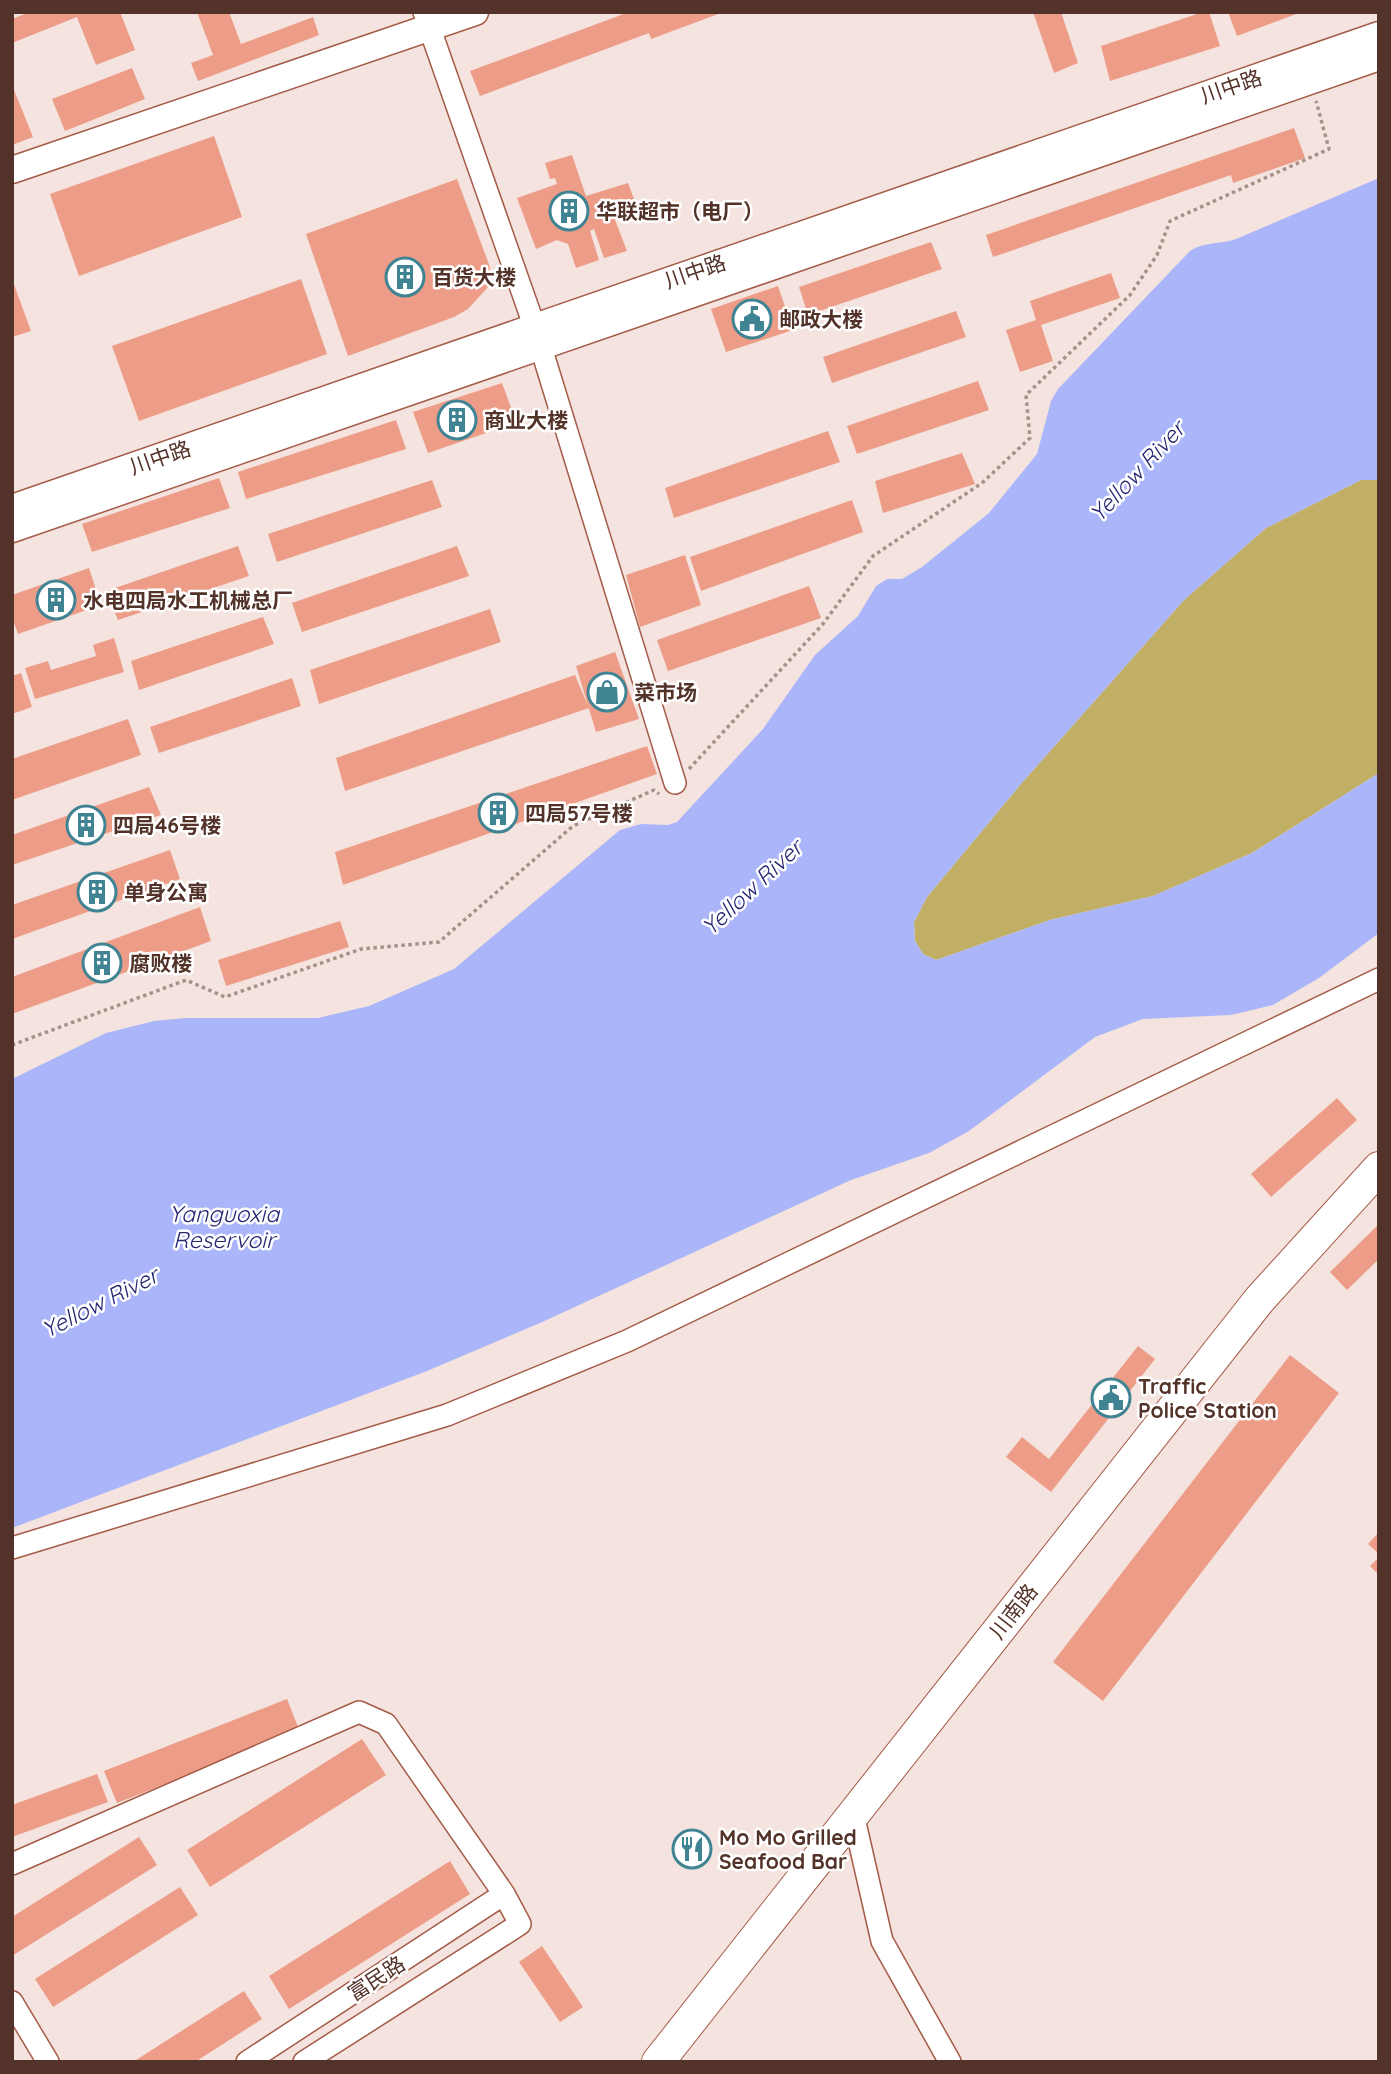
<svg xmlns="http://www.w3.org/2000/svg" width="1391" height="2074" font-family="Quicksand,'Noto Sans SC',sans-serif">
<style>
.forest{fill:#c1af66}
.water{fill:#aab6f9}
.building{fill:#ed9d87}
.lines{fill:none;stroke-linecap:round;stroke-linejoin:round}
.minor-casing{stroke:#a45b47;stroke-width:24}
.tertiary-casing{stroke:#a45b47;stroke-width:29}
.primary-casing{stroke:#a45b47;stroke-width:34}
.path{stroke:#a89089;stroke-width:3.5;stroke-dasharray:3.5 3.5;stroke-linecap:butt}
.minor{stroke:#fff;stroke-width:21}
.tertiary{stroke:#fff;stroke-width:26}
.primary{stroke:#fff;stroke-width:32}
.labels{text-anchor:middle;dominant-baseline:central;stroke-width:5;stroke-linejoin:round;paint-order:stroke}
.street-label{font-size:21px;fill:#523229;stroke:#fff}
.poi-label{font-size:21px;font-weight:bold;fill:#523229;stroke:#fff;text-anchor:start}
.water-label{font-size:23px;font-style:italic;fill:#262772;stroke:#fff}
</style>
<rect width="100%" height="100%" fill="#f4e3de"/>
<path class="forest" d="M1361 480H1379V773L1252 853 1153 896 1050 920 936 960 923 954 915 941 914 922 927 897 1020 785 1184 600 1266 528Z"/>
<path class="water" d="M1379 178V480H1361L1266 528 1184 600 1020 785 927 897 914 922 915 941 923 954 936 960 1050 920 1153 896 1252 853 1379 773V933L1319 978 1273 1005 1231 1015 1143 1019 1095 1037 969 1131 929 1153 851 1180 540 1323 427 1371 12 1528V1079L106 1033 154 1021 186 1018H318L369 1006 454 969 620 830 641 824 668 825 677 822 763 729 815 655 858 616 876 586 887 579H902L922 567 989 513 1037 454 1051 401 1058 389 1190 251C1205 241 1220 245 1236 239Z"/>
<path class="building" d="M30 12H120L135 50 96 65 77 17 12 43V19Z
M197 12H229L241 44 313 17 319 35 198 81 191 63 213 55Z
M629 12 721 13 651 39 649 33 480 96 470 71Z
M1033 12H1061L1078 63 1054 73Z
M1203 12H1209L1220 46 1110 81 1101 46Z
M1228 12H1299V13L1237 36Z
M132 68 145 99 65 131 52 99Z
M12 85 33 137 12 145Z
M1294 128 1305 158 1233 183 1231 175 993 257 986 235Z
M214 136 242 217 79 276 50 194Z
M572 155 586 196 628 183 638 210 623 215 621 210 612 212 627 251 604 258 594 229 590 231 599 260 576 268 568 244 557 240 536 249 517 198 557 184 555 178 550 179 545 163Z
M457 179 490 267 488 287 468 309 454 317 348 356 306 234Z
M931 242 942 269 808 315 799 287Z
M1111 273 1120 298 1041 325 1053 361 1020 372 1006 330 1036 320 1030 301Z
M12 279 31 331 12 337Z
M301 279 327 354 139 421 112 346Z
M778 286 793 330 726 352 711 309Z
M956 311 966 337 832 383 823 357Z
M978 381 989 410 857 454 847 426Z
M502 383 514 416 483 425 486 433 428 453 413 412Z
M396 420 406 449 246 499 238 472Z
M828 431 840 462 674 518 665 488Z
M962 453 975 484 883 513 875 481Z
M219 478 230 508 92 552 82 524Z
M432 480 442 507 277 562 268 534Z
M852 500 863 532 701 591 690 557Z
M238 546 249 576 118 620 106 591Z
M457 546 469 576 302 632 292 603Z
M685 555 701 605 640 627 626 575Z
M89 568 101 605 18 634 12 617V595Z
M809 586 821 618 668 671 657 640Z
M490 609 501 642 319 704 310 670Z
M263 617 274 644 139 690 131 661Z
M114 638 124 672 35 699 25 668 48 661 51 670 96 656 93 645Z
M615 652 639 719 596 732 576 666Z
M21 673 32 707 12 714V676Z
M575 675 589 708 345 791 336 758Z
M292 678 301 706 159 753 150 727Z
M128 719 141 755 12 800V759Z
M647 746 657 774 343 885 335 852Z
M149 787 161 815 12 865V835Z
M170 850 180 879 12 939V905Z
M200 907 211 941 12 1014V977Z
M340 921 349 947 226 986 218 960Z
M1337 1098 1357 1120 1271 1197 1251 1174Z
M1379 1224V1259L1347 1290 1330 1272Z
M1138 1346 1155 1359 1051 1492 1006 1457 1022 1437 1049 1459Z
M1290 1355 1339 1393 1103 1701 1053 1662Z
M1379 1532V1554L1368 1544Z
M1379 1557V1575L1370 1566Z
M287 1699 300 1732 117 1803 104 1771Z
M362 1739 386 1775 210 1887 187 1850Z
M97 1774 108 1802 12 1837V1805Z
M139 1837 157 1865 12 1956V1917Z
M450 1861 470 1894 289 2009 269 1976Z
M180 1887 198 1915 53 2007 35 1979Z
M542 1946 583 2007 560 2022 519 1962Z
M244 1991 262 2019 195 2062H133Z"/>
<g class="lines">
<defs>
<path id="minor" d="M424 12 535 328 675 783
M12 1548 447 1415 627 1341 1379 979
M853 1814 882 1941 950 2062
M12 1864 359 1712 386 1724 504 1894 520 1924 304 2062
M12 2002 48 2062
M247 2062 504 1894"/>
<path id="tertiary" d="M12 170 475 12
M12 508 1379 35
M12 529 1379 57"/>
<path id="primary" d="M658 2062 1260 1299 1379 1168"/>
</defs>
<use href="#minor" class="minor-casing"/>
<use href="#tertiary" class="tertiary-casing"/>
<use href="#primary" class="primary-casing"/>
<path class="path" d="M689 769 823 624 873 556 982 483 1030 438 1026 395 1130 295 1157 255 1170 221 1329 149 1316 101
M12 1045 186 980 225 997 361 949 439 942 573 826 654 790 659 794"/>
<use href="#minor" class="minor"/>
<use href="#tertiary" class="tertiary"/>
<use href="#primary" class="primary"/>
</g>
<defs>
<symbol id="building-ring" viewBox="-11 -11 22 22"><circle r="9.5" fill="#fff" stroke="#408393" stroke-width="1.5"/><path d="M-4-6H4V6H1V3H-1V6H-4ZM-2.5-4.3h1.7v1.8h-1.7ZM.8-4.3h1.7v1.8H.8ZM-2.5-1h1.7V.8h-1.7ZM.8-1h1.7V.8H.8Z" fill="#408393"/></symbol>
<symbol id="civic-ring" viewBox="-11 -11 22 22"><circle r="9.5" fill="#fff" stroke="#408393" stroke-width="1.5"/><path d="M-.6-6.5H3V-4.5H.6V-3L4-1V1h2V6H-6V1h2V-1L-.6-3ZM-1.2 2.5V6h2.4V2.5Z" fill="#408393"/></symbol>
<symbol id="shop-ring" viewBox="-11 -11 22 22"><circle r="9.5" fill="#fff" stroke="#408393" stroke-width="1.5"/><path d="M-5-2.5h2.3a2.7 3.5 0 0 1 5.4 0H5L5.5 6h-11ZM-1.5-2.5h3a1.5 2.3 0 0 0-3 0Z" fill="#408393"/></symbol>
<symbol id="restaurant-ring" viewBox="-11 -11 22 22"><circle r="9.5" fill="#fff" stroke="#408393" stroke-width="1.5"/><path d="M-5-6h1v4h1v-4h1v4h1v-4h1v5L-1.5 .5V6h-2V.5L-5-1ZM5-6V6H3V1.5H1.5Q1.5-4 5-6Z" fill="#408393"/></symbol>
</defs>
<g fill-rule="evenodd">
<use href="#building-ring" x="547" y="189" width="44" height="44"/>
<use href="#building-ring" x="383" y="255" width="44" height="44"/>
<use href="#civic-ring" x="730" y="297" width="44" height="44"/>
<use href="#building-ring" x="435" y="398" width="44" height="44"/>
<use href="#building-ring" x="34" y="578" width="44" height="44"/>
<use href="#shop-ring" x="585" y="670" width="44" height="44"/>
<use href="#building-ring" x="476" y="791" width="44" height="44"/>
<use href="#building-ring" x="64" y="803" width="44" height="44"/>
<use href="#building-ring" x="75" y="870" width="44" height="44"/>
<use href="#building-ring" x="80" y="941" width="44" height="44"/>
<use href="#civic-ring" x="1089" y="1376" width="44" height="44"/>
<use href="#restaurant-ring" x="670" y="1827" width="44" height="44"/>
</g>
<g class="labels">
<g class="street-label">
<text transform="translate(1231 86) rotate(-19)">川中路</text>
<text transform="translate(695 271) rotate(-19)">川中路</text>
<text transform="translate(160 457) rotate(-19)">川中路</text>
<text transform="translate(1013 1611) rotate(-52)">川南路</text>
<text transform="translate(376 1978) rotate(-33)">富民路</text>
</g>
<g class="poi-label">
<text x="596" y="211">华联超市（电厂）</text>
<text x="432" y="277">百货大楼</text>
<text x="779" y="319">邮政大楼</text>
<text x="484" y="420">商业大楼</text>
<text x="83" y="600">水电四局水工机械总厂</text>
<text x="634" y="692">菜市场</text>
<text x="525" y="813">四局57号楼</text>
<text x="113" y="825">四局46号楼</text>
<text x="124" y="892">单身公寓</text>
<text x="129" y="963">腐败楼</text>
<text x="1138" y="1386">Traffic<tspan x="1138" dy="24">Police Station</tspan></text>
<text x="719" y="1837">Mo Mo Grilled<tspan x="719" dy="24">Seafood Bar</tspan></text>
</g>
<g class="water-label">
<text transform="translate(1137 471) rotate(-47)">Yellow River</text>
<text transform="translate(752 887) rotate(-43)">Yellow River</text>
<text x="224" y="1213">Yanguoxia<tspan x="224" dy="26">Reservoir</tspan></text>
<text transform="translate(100 1302) rotate(-27)">Yellow River</text>
</g>
</g>
<rect width="1391" height="2074" fill="none" stroke="#523229" stroke-width="28"/>
</svg>
